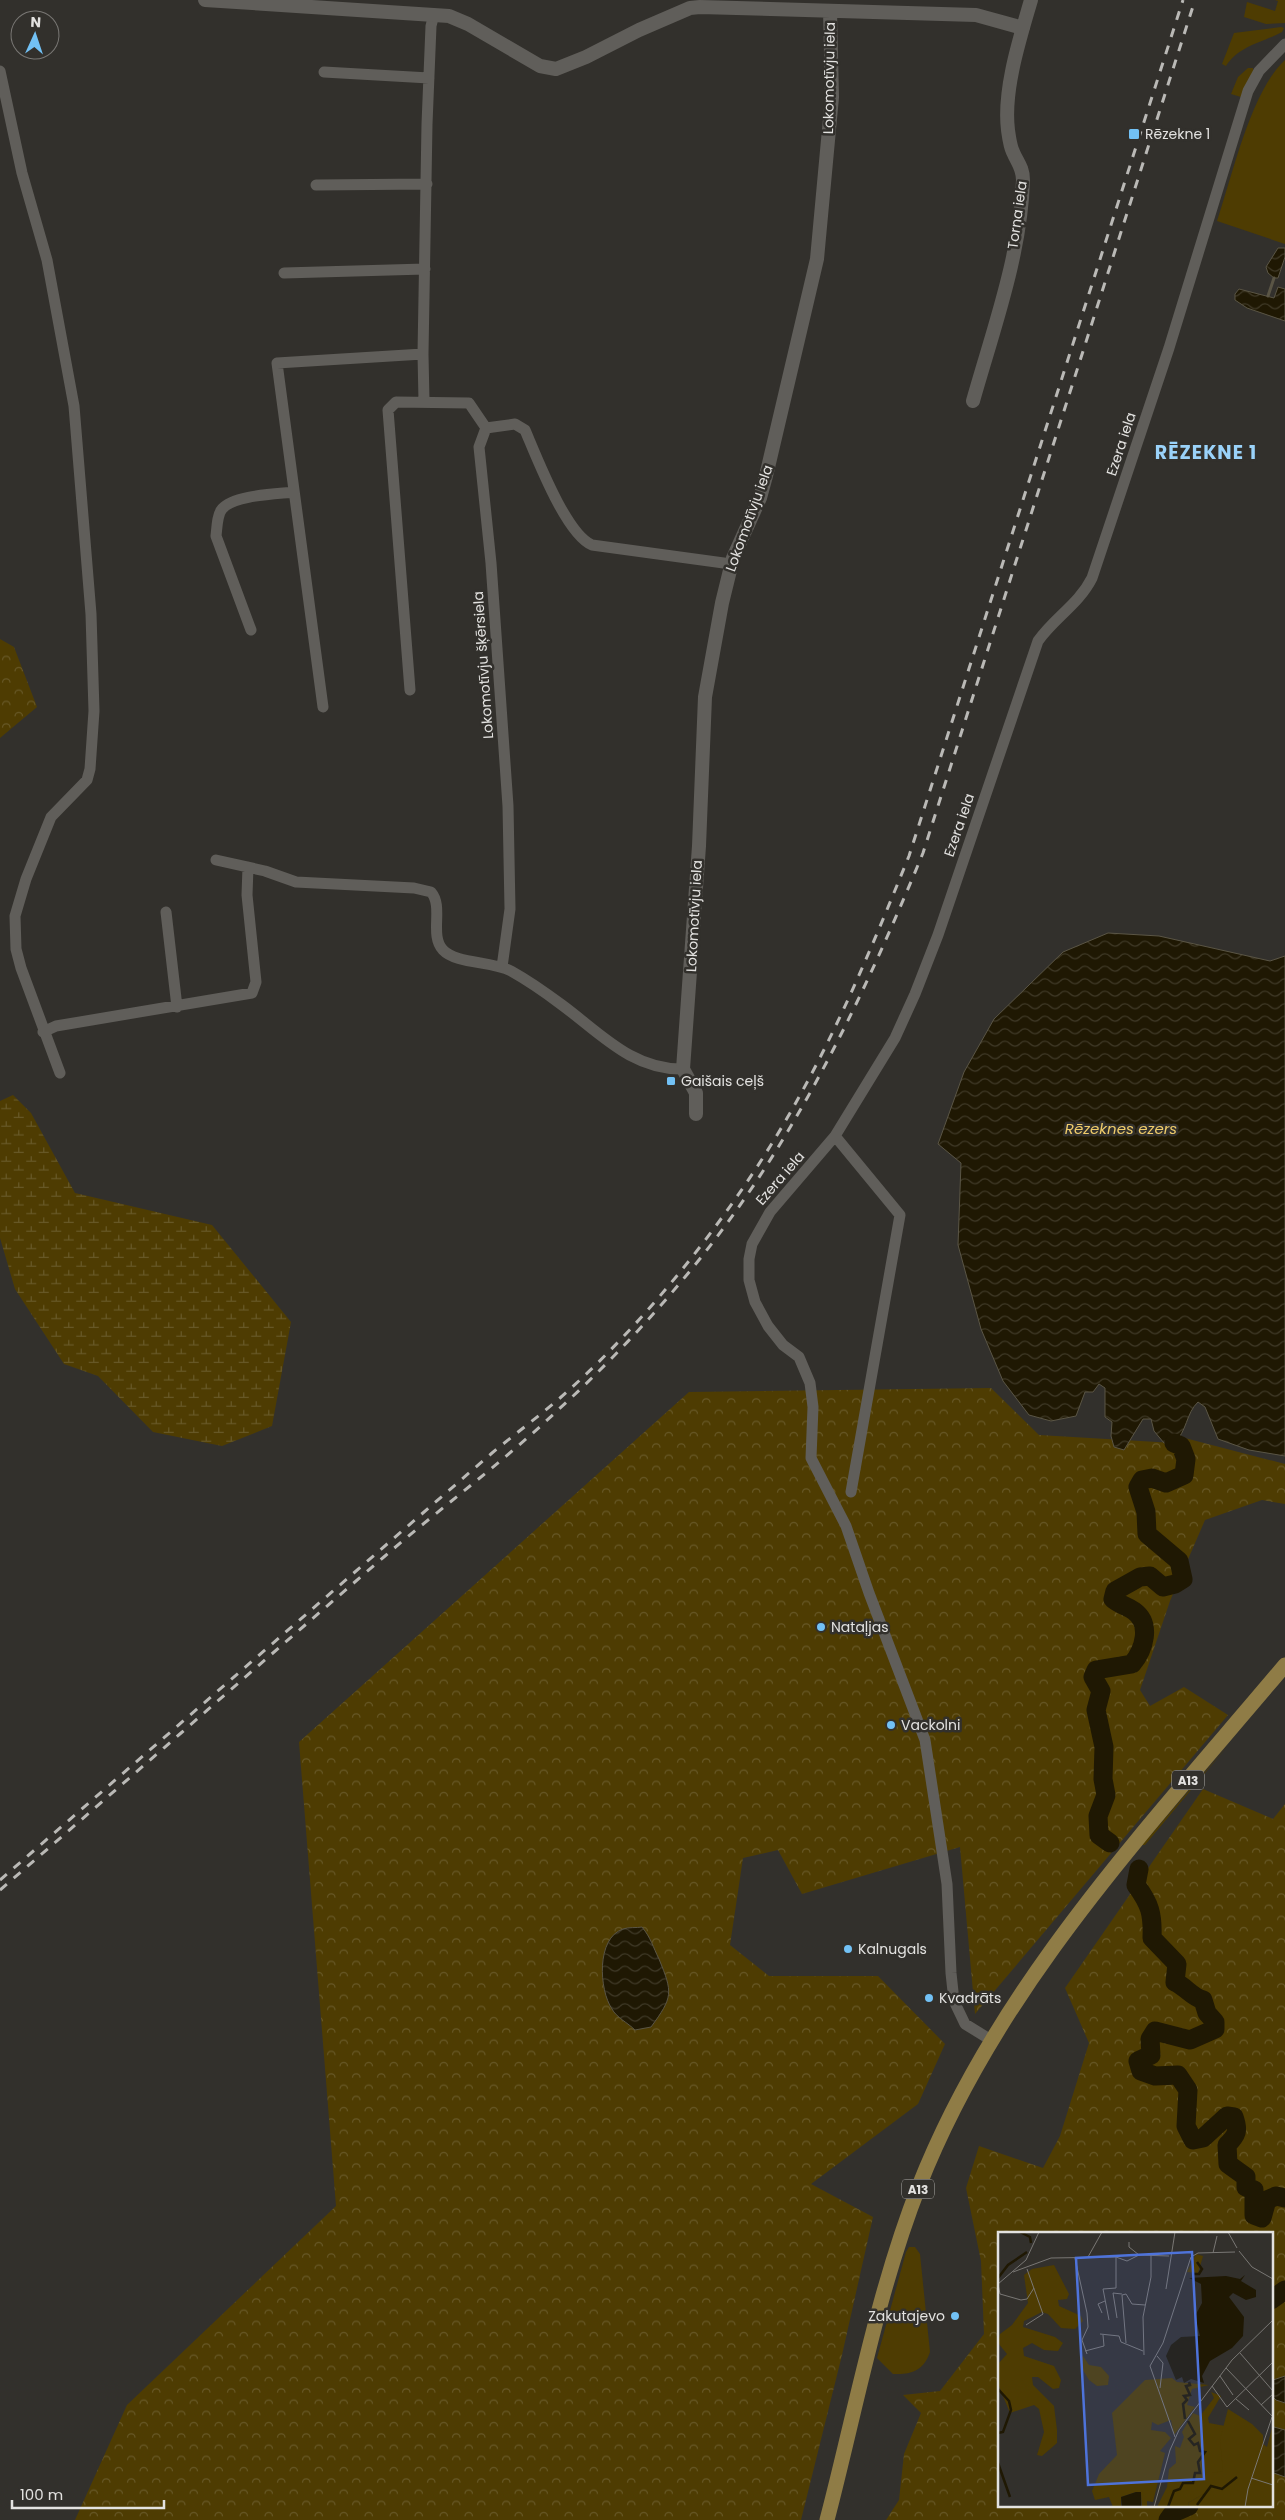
<svg xmlns="http://www.w3.org/2000/svg" width="1285" height="2520" font-family="Poppins,sans-serif">
<style>
.green{fill:#4e3c02}
.forest{fill:url(#forest-crowns);fill-rule:evenodd}
.wetland{fill:url(#wetland-marsh)}
.water{fill:url(#water-waves);stroke:#5a5545}
.lines{fill:none;stroke-linecap:round;stroke-linejoin:round}
.stream{stroke:#5a5545;stroke-width:3}
.river{stroke:#1f1803;stroke-width:19}
.minor{stroke:#605e5a;stroke-width:11}
.tertiary{stroke:#605e5a;stroke-width:14}
.primary{stroke:#8f7c46;stroke-width:15}
.rail{stroke:#bab9b6;stroke-width:3;stroke-dasharray:9 9;stroke-linecap:butt}
.poi-dot{fill:#72c1f5;stroke:#32302c;stroke-width:2}
.labels{text-anchor:middle;dominant-baseline:central;stroke-width:5;stroke-linejoin:round;paint-order:stroke}
.shield{fill:#32302c;stroke:#aeadaa;stroke-width:1}
.shield-label{font-size:12px;font-weight:bold;fill:#e3e2e0}
.street-label{font-size:14px;fill:#e3e2e0;stroke:#32302c}
.poi-label{font-size:14px;fill:#e3e2e0;stroke:#32302c;text-anchor:start}
.water-label{font-size:15px;font-style:italic;fill:#eecb6a;stroke:#32302c}
.district-label{font-size:19px;font-weight:bold;letter-spacing:1px;fill:#9ad2f9;stroke:#32302c}
.inset-river{fill:none;stroke:#1f1803;stroke-width:2.5}
.inset-road{fill:none;stroke:#797774;stroke-width:1}
.view{fill:#4e73da;fill-opacity:0.15;stroke:#4e73da;stroke-width:2.5}
.inset-edge{fill:none;stroke:#e3e2e0;stroke-width:2.5}
</style>
<defs>
<pattern id="forest-crowns" width="20" height="18" patternUnits="userSpaceOnUse" patternTransform="scale(1.25)"><rect width="20" height="18" fill="#4e3c02"/><path d="M2 6a3 3 0 1 1 6 0M12 15a3 3 0 1 1 6 0" fill="none" stroke="#675827"/></pattern>
<pattern id="wetland-marsh" width="20" height="14" patternUnits="userSpaceOnUse" patternTransform="scale(1.25)"><rect width="20" height="14" fill="#4e3c02"/><path d="M1 5h8M5 5V1M11 12h8M15 12V8" fill="none" stroke="#675827"/></pattern>
<pattern id="water-waves" width="16" height="10" patternUnits="userSpaceOnUse" patternTransform="scale(1.25)"><rect width="16" height="10" fill="#1f1803"/><path d="M0 5q4-4 8 0t8 0" fill="none" stroke="#3f3927"/></pattern>
</defs>
<rect width="100%" height="100%" fill="#32302c"/>
<path class="green" d="M1275 0H1285V23L1266 24 1244 17 1247 2 1275 11 1278 1Z
M1281 27 1284 28 1282 32C1262 43 1240 45 1226 66L1222 64 1234 33Z
M1285 60V244L1217 221C1232 177 1251 91 1285 60Z
M1248 68H1253V72L1241 97 1231 94 1238 77Z
M1230 1743 1145 1845H1142Z
M909 2247H915L920 2254 930 2352C924 2370 912 2375 893 2374L877 2358 906 2252Z"/>
<path class="forest" d="M0 639 14 647 37 707 0 738Z
M991 1388 1039 1435 1174 1443 1181 1437 1285 1464V1504L1262 1500 1205 1520 1170 1601 1140 1690 1150 1706 1184 1687 1228 1715 975 2014 960 1847 802 1894 778 1850 743 1858 730 1945 769 1976H878L945 2044 918 2104 811 2184 873 2217 842 2355 801 2520H75L127 2405 336 2206 299 1742 689 1392Z
M1203 1789 1273 1819 1285 1804V2520H886L899 2500 904 2454 921 2413 903 2395 940 2391 984 2334 981 2261 966 2188 979 2146 1043 2168 1060 2136 1089 2043 1065 1988ZM999 2234H1271V2506H999Z"/>
<path class="wetland" d="M13 1095 31 1113 75 1193 212 1225 291 1322 272 1426 222 1446 153 1432 98 1376 64 1364 15 1289 0 1238V1101Z"/>
<path class="water" d="M1278 248H1285V257L1278 278H1274L1268 273 1266 267Z
M1278 287 1285 289V321L1247 308 1235 300V294L1239 289 1274 298Z
M1108 933 1159 936 1270 961 1285 956V1456L1249 1450 1218 1439 1205 1407 1198 1402C1186 1413 1187 1432 1174 1443H1164L1154 1431 1151 1419H1143L1124 1450 1114 1447 1111 1436 1112 1422 1105 1417V1388L1099 1384 1093 1392H1085L1076 1416 1051 1421 1029 1415 1003 1381 981 1329 958 1245 961 1163 938 1144 964 1072 994 1019 1063 952Z
M642 1927C651 1938 653 1947 659 1959 673 1993 673 1997 651 2027L635 2030C628 2023 616 2017 612 2009 599 1990 596 1938 623 1929 628 1927 637 1928 642 1927Z
M1285 2376V2403L1276 2400 1271 2395 1273 2380Z
M1274 2427 1285 2430V2477L1271 2472V2428Z"/>
<g class="lines">
<path class="stream" d="M1268 296 1274 278"/>
<path class="river" d="M1110 1843 1099 1835 1098 1816 1106 1795 1103 1779 1104 1747 1096 1710 1101 1691 1093 1677 1096 1670 1132 1664C1144 1650 1152 1624 1134 1611 1127 1606 1120 1605 1113 1599L1115 1591 1140 1577 1150 1576 1163 1587 1175 1584 1183 1579 1179 1561 1147 1534 1146 1512 1138 1487 1142 1480 1152 1478 1166 1483 1184 1475 1186 1459 1181 1446 1174 1443
M1139 1869 1136 1885C1150 1904 1153 1914 1152 1938L1177 1964 1175 1982C1186 1987 1192 1997 1203 2000L1207 2013 1215 2022V2029L1190 2040 1155 2031 1150 2039 1151 2055 1138 2061 1141 2071 1155 2076 1178 2075 1188 2090 1186 2126 1193 2140 1203 2138 1227 2116 1234 2117C1239 2131 1237 2135 1227 2145L1228 2164 1246 2177V2187L1254 2190V2215L1262 2218 1267 2200 1276 2196 1285 2198
M1271 2300 1285 2290
M1168 2520 1173 2513 1189 2506"/>
<path class="minor" d="M0 71 22 173 47 260 74 406 91 614 94 711 90 769 87 780 51 817 26 879 15 916 16 949 21 968 60 1073
M324 72 429 78
M316 185 427 184
M284 273 425 269
M423 354 424 401
M251 630 216 536C217 528 217 515 222 509 233 495 277 494 294 492
M410 690 388 410 396 402 469 403 486 428
M323 707 277 363 423 354 427 124 431 26 434 14
M216 860 265 871 296 882 414 888 431 892C444 907 429 935 443 950 456 964 492 961 511 971 529 981 546 993 562 1005 600 1033 632 1070 683 1069
M166 912 177 1007
M502 967 510 909 508 806 491 563 479 447 486 428 515 424 525 430C537 458 566 534 592 545L731 564
M43 1032 56 1026 252 993 256 982 247 895 248 867
M835 1136 900 1215 851 1492
M991 2040 965 2024 954 2001 951 1973 947 1884 925 1740 869 1593 846 1526 811 1458 813 1407 810 1383 799 1357 783 1345 768 1326 755 1302 749 1280V1259L752 1244 770 1212 835 1136 895 1038 915 994 938 935 1038 641C1054 618 1079 604 1092 578L1169 348 1248 91 1259 71 1285 44"/>
<path class="tertiary" d="M205 0 449 16 468 24 540 66 556 69 586 57 639 30 690 8 700 7 976 15 1023 28
M973 401C993 330 1021 254 1023 180 1023 167 1017 162 1013 152 1010 146 1009 137 1008 130 1003 90 1020 38 1031 0
M696 1114V1093L683 1069 699 846 705 697 722 603 733 558 760 498 766 476 817 259 832 97 830 11"/>
<path class="primary" d="M827 2520C856 2409 877 2293 919 2186 998 1985 1149 1827 1285 1665"/>
<path class="rail" d="M0 1880 492 1453C515 1434 538 1417 560 1398 651 1318 741 1203 799 1097 842 1020 876 937 909 856L1183 0
M0 1890C129 1779 256 1667 385 1556 442 1507 503 1462 558 1410 603 1369 646 1324 685 1277 790 1152 861 1003 923 853L1195 0"/>
</g>
<g class="poi-dot">
<rect x="1128" y="128" width="12" height="12" rx="2.5"/>
<rect x="666" y="1076" width="10" height="10" rx="2.5"/>
<circle cx="821" cy="1627" r="5"/>
<circle cx="891" cy="1725" r="5"/>
<circle cx="848" cy="1949" r="5"/>
<circle cx="929" cy="1998" r="5"/>
<circle cx="955" cy="2316" r="5"/>
</g>
<g class="labels">
<g class="shield">
<rect x="1172" y="1770.5" width="32" height="19" rx="4"/>
<rect x="902" y="2179.5" width="32" height="19" rx="4"/>
</g>
<g class="shield-label">
<text x="1188" y="1780">A13</text>
<text x="918" y="2189">A13</text>
</g>
<g class="street-label">
<text transform="translate(829 78) rotate(-89)">Lokomotīvju iela</text>
<text transform="translate(1017 215) rotate(-82)">Torņa iela</text>
<text transform="translate(1121 444) rotate(-72)">Ezera iela</text>
<text transform="translate(749 518) rotate(-70)">Lokomotīvju iela</text>
<text transform="translate(483 665) rotate(-94)">Lokomotīvju šķērsiela</text>
<text transform="translate(959 825) rotate(-71)">Ezera iela</text>
<text transform="translate(694 916) rotate(-87)">Lokomotīvju iela</text>
<text transform="translate(780 1178) rotate(-49)">Ezera iela</text>
</g>
<g class="poi-label">
<text x="1145" y="134">Rēzekne 1</text>
<text x="681" y="1081">Gaišais ceļš</text>
<text x="831" y="1627">Nataļjas</text>
<text x="901" y="1725">Vackolni</text>
<text x="858" y="1949">Kalnugals</text>
<text x="939" y="1998">Kvadrāts</text>
<text x="945" y="2316" text-anchor="end">Zakutajevo</text>
</g>
<g class="water-label">
<text x="1121" y="1128">Rēzeknes ezers</text>
</g>
<g class="district-label">
<text x="1206" y="452">RĒZEKNE 1</text>
</g>
</g>
<g transform="translate(998 2232)">
<rect width="275" height="275" fill="#32302c"/>
<path d="M198 22 205 24 200 41 189 40Z" fill="#4e3c02"/>
<path d="M56 33 71 62 69 67 60 68 61 74 83 84 85 89 77 97 63 96 50 82 44 80 26 89 25 95 57 105 65 111 60 119 46 118 34 111 25 116 26 124 56 134 63 148 61 156 55 157 40 145H34L35 153 56 174 59 198V211L44 224 39 223 46 200 41 177 36 173 12 181 0 152V132L9 122 0 111 2 102 14 93 30 71 26 43 34 37ZM174 146 179 150 211 153 194 157 189 173 197 175 176 203 173 188 160 193 154 190 153 198 167 200 173 206 162 219 167 221 155 270 149 269V275H144L143 261 138 260 123 265V275H115L111 265 97 268 94 259 101 242 119 223 114 181 147 148ZM213 160 223 164 210 186 211 191 227 194 224 209 229 234 213 258 190 271 191 275H159L169 255 171 237 178 231 177 214 182 216 186 205 184 200 195 181 202 184 216 166Z" fill="#4e3c02"/>
<path d="M85 124 91 133 103 135 111 144 110 153 99 154 91 148 83 135 82 126Z" fill="#4e3c02"/>
<path d="M230 177 254 192 265 203V212L269 215 275 192V275H191L190 271 214 257V241L225 239 222 207Z" fill="#4e3c02"/>
<path d="M247 43 243 49 258 58V65L248 68 235 61 231 65 246 85 245 104 234 116 212 129 204 144 206 151 193 147 186 151 184 145 178 148 168 124 173 113 183 105 202 104 197 84 204 71 203 52 191 46 228 44 242 47ZM138 260H143V275H124L123 265Z" fill="#1f1803"/>
<path class="inset-river" d="M22 0 32 5 33 11M195 42H201L204 37 199 30M0 46 10 33 29 20M0 157 11 169 13 178 5 200 0 201M187 187 185 172 189 168 186 164 192 163 188 154 192 153 191 150M0 231 12 265M199 273 213 254 224 257 239 245M170 275 176 259 182 257 185 251H195L197 241H202L200 230 207 220 202 219 200 211 196 213 191 207 197 202 190 189"/>
<path class="inset-road" d="M230 0 239 16M131 10V15L141 23M241 19 254 35 275 47M215 21 219 4M90 25 104 0M77 26 89 81 90 95 84 108 89 122M15 40 53 26 118 25 129 29 141 23 171 24M0 52 2 62 23 68 29 67 36 56M0 52 28 28 41 0M168 57 177 0M104 81 100 72 107 69M119 86 115 61 124 62M111 88 105 57 118 56V25M28 93 45 82 29 37M102 102 121 104 123 110 145 119M128 111 124 63 128 62 134 72 147 73M87 119 106 114 105 103M242 121 275 159M146 123 145 85 153 45V23M159 124 165 131 162 156M228 136 275 185M222 144 235 163M214 154 229 175 275 130M238 167 251 178M263 173 275 162M177 205 152 134 165 111 193 25 200 21 237 20M253 246 275 253M156 275 172 218 181 198 234 128 275 88M247 275 250 257 274 185"/>
<path class="view" d="M194 20 206 247 90 253 78 26Z"/>
<rect width="275" height="275" class="inset-edge"/>
</g>
<g transform="translate(35 35) rotate(3)"><circle r="24" fill="#32302c" stroke="#797774"/>
<path d="M0-4L9 19L0 12L-9 19Z" fill="#72c1f5"/>
<text y="-8" font-size="14" font-weight="bold" text-anchor="middle" fill="#e3e2e0">N</text>
</g>
<path d="M12 2500v8h152v-8" fill="none" stroke="#e3e2e0" stroke-width="2.5"/>
<text x="20" y="2500" font-size="15" fill="#e3e2e0" stroke="#32302c" stroke-width="4" paint-order="stroke">100 m</text>
</svg>
